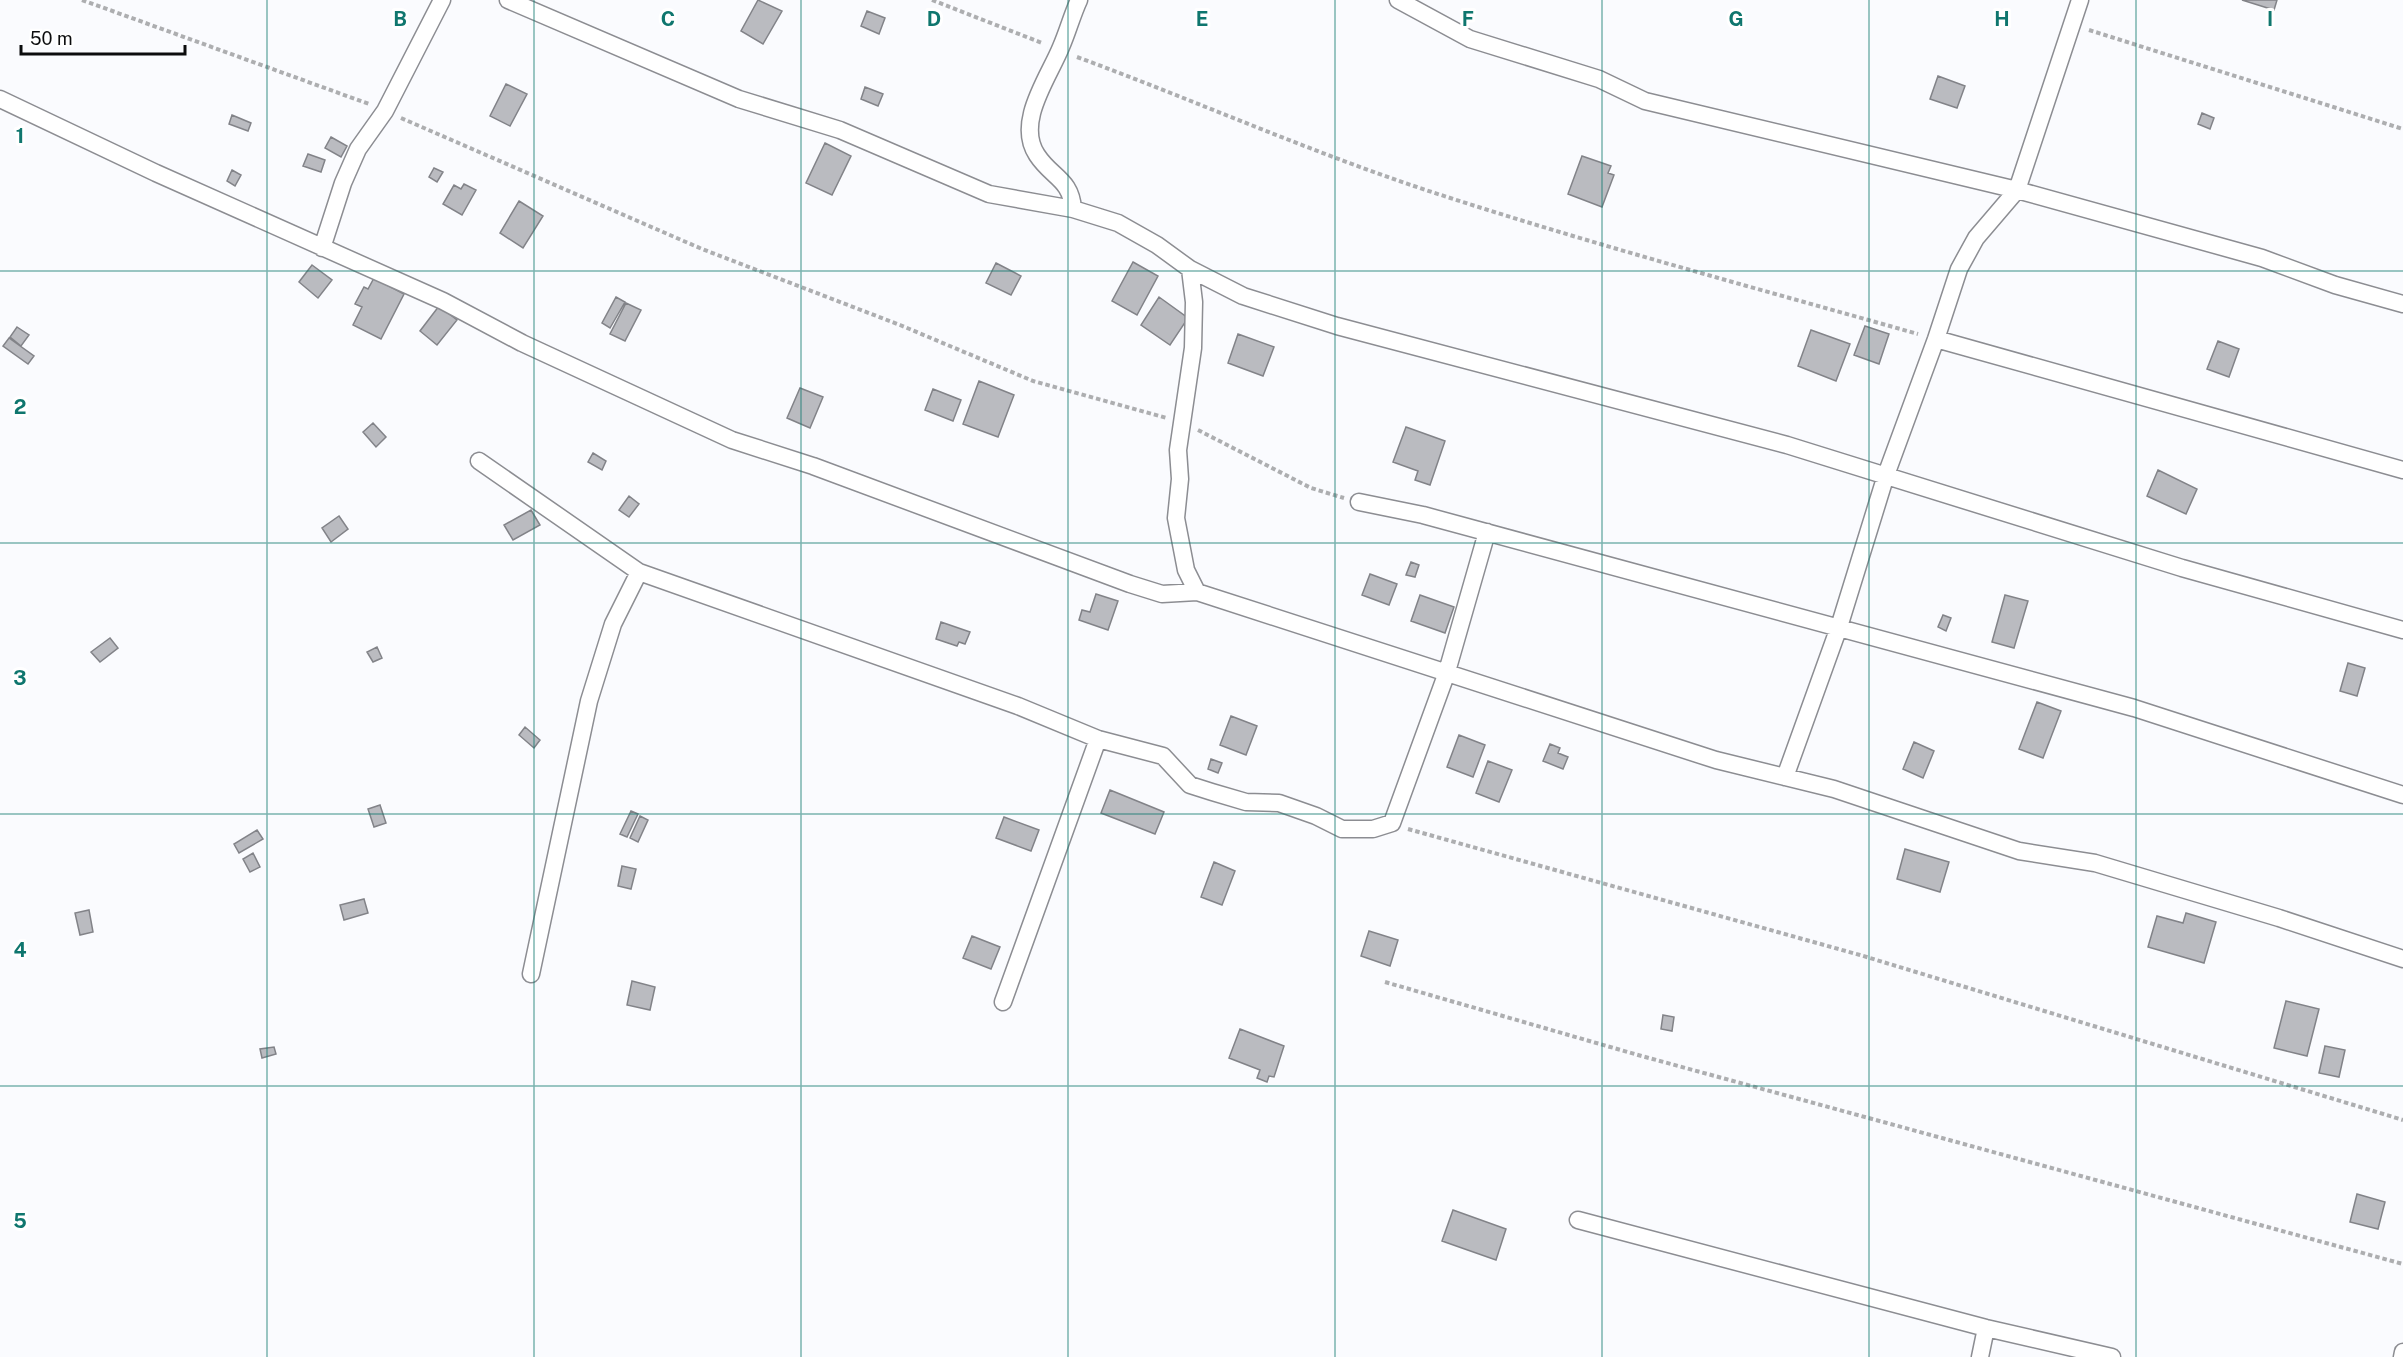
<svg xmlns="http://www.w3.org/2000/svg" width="2403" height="1357" font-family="'Public Sans',sans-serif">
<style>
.building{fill:#babbc0;stroke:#828388;stroke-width:1.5}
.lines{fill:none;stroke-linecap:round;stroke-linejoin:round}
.street-casing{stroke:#8c8d92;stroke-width:19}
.path{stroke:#adaeb0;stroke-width:4;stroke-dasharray:4.5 3;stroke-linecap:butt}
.street{stroke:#fff;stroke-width:16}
.grid{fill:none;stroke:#0f766e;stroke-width:1.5;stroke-opacity:0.55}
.grid-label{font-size:20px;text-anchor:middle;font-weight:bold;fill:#0f766e;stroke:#fff;stroke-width:6;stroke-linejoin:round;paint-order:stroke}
</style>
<rect width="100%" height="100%" fill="#fafbfe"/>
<path class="building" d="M758 0 782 11 763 44 741 31Z
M2242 0H2277L2274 10Z
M867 11 885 18 879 34 861 26Z
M1938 76 1965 86 1957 108 1930 99Z
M506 84 527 94 510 126 490 116Z
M865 87 883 94 878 106 861 99Z
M2202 113 2214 118 2210 129 2198 124Z
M232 115 251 123 248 131 229 124Z
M331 137 347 146 341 157 325 148Z
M825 143 851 156 832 195 806 183Z
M308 154 325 160 321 172 303 166Z
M1582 156 1611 166 1608 173 1614 175 1602 207 1568 194Z
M434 168 443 172 437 182 429 177Z
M232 170 241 175 235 186 227 181Z
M464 184 476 190 462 215 443 204 454 185 461 189Z
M519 201 543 216 523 248 500 233Z
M1133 262 1158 276 1137 315 1112 301Z
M996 263 1021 276 1011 295 986 283Z
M312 265 332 280 318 298 299 282Z
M374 278 404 294 381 339 353 325 362 307 355 304 364 287 368 289Z
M616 297 625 302 610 328 602 323Z
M1159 297 1188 318 1170 345 1141 325Z
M626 303 641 310 625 341 610 334Z
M439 306 457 320 437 345 420 331Z
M1865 326 1889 334 1879 364 1854 355Z
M17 327 29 335 21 346 10 337Z
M1811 330 1850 344 1836 381 1798 366Z
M1238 334 1274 347 1263 376 1228 363Z
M9 338 34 356 28 364 3 346Z
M2218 341 2239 349 2229 377 2207 369Z
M979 381 1014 395 998 437 963 424Z
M800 388 823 397 810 428 787 418Z
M933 389 961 400 953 421 925 410Z
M373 423 386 437 376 447 363 432Z
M1406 427 1445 441 1430 485 1415 480 1418 471 1393 462Z
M593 453 606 461 602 470 588 462Z
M2158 470 2197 489 2186 514 2147 496Z
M629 496 639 504 629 517 619 510Z
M531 510 540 525 513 540 504 525Z
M339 516 348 529 331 542 322 528Z
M1411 562 1419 565 1415 577 1406 575Z
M1370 574 1397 584 1389 605 1362 595Z
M1096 594 1118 601 1108 630 1079 620 1082 610 1090 612Z
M1420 595 1454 607 1445 633 1411 621Z
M2005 595 2028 601 2014 648 1992 642Z
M1943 615 1951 618 1946 631 1938 627Z
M941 622 970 632 965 644 959 642 957 646 936 639Z
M110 638 118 648 100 662 91 652Z
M377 647 382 658 373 662 367 652Z
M2348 663 2365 668 2357 696 2340 691Z
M2037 702 2061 711 2043 758 2019 749Z
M1231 716 1257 726 1246 755 1220 745Z
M525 727 540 740 534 748 519 735Z
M1459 735 1485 745 1473 777 1447 767Z
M1914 742 1934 751 1923 778 1903 769Z
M1550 744 1560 748 1558 753 1568 757 1563 769 1543 761Z
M1211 759 1222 763 1218 773 1208 769Z
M1488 761 1512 770 1499 802 1476 793Z
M1110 790 1164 812 1155 834 1101 813Z
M380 805 386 823 374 827 368 809Z
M631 811 638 814 627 837 620 834Z
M640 816 648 820 638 842 630 838Z
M1004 817 1039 830 1031 851 996 838Z
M257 830 263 839 239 853 234 844Z
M1905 849 1949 862 1940 892 1897 879Z
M253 853 260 867 250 872 243 859Z
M1214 862 1235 871 1222 905 1201 897Z
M622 866 636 869 631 889 618 886Z
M364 899 368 913 344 920 340 905Z
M89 910 93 932 80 935 75 913Z
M2186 913 2216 922 2204 963 2148 947 2157 916 2183 923Z
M1369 931 1398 940 1390 966 1361 956Z
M972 936 1000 947 991 969 963 958Z
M632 981 655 987 650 1010 627 1005Z
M2286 1001 2319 1009 2307 1056 2274 1048Z
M1663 1015 1674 1017 1672 1031 1661 1029Z
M1240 1029 1284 1046 1274 1077 1269 1076 1267 1082 1257 1078 1260 1070 1229 1058Z
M2325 1046 2345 1050 2339 1077 2319 1073Z
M274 1047 276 1054 262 1058 260 1049Z
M2357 1194 2385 1202 2378 1229 2350 1222Z
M1453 1210 1506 1229 1496 1260 1442 1241Z"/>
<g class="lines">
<defs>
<path id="street" d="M508 0 739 99 840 130 989 194 1073 209 1118 223 1157 245 1190 269 1243 296 1337 326 1787 445 2182 568 2403 630
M1398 0 1470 39 1599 79 1645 101 2017 190 2262 258 2335 285 2403 304
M0 99 156 173 443 301 522 343 732 440 813 466 1130 584 1162 594 1197 592 1716 760 1834 789 2019 851 2095 863 2279 918 2403 959
M1073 209C1071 179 1052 178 1037 155 1015 122 1049 77 1061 47 1068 31 1072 15 1079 0
M322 248 343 183 358 149 385 111 442 0
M1190 269 1194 302 1193 348 1178 450 1180 479 1176 518 1186 570 1197 592
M1936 339 2403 470
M479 461 639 572 1018 706 1098 739 1163 756 1190 785 1212 792 1246 802 1279 803 1316 816 1342 829H1373L1392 823 1446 675 1487 532
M1359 502 1423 515 2134 708 2403 795
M1785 777 1839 627 1886 475 1936 339 1959 269 1976 238 2017 190 2080 0
M531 974 589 701 613 624 639 572
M1003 1002 1098 739
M1578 1220 1986 1328 2112 1357
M1980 1357 1986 1328
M2402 1357 2403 1352"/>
</defs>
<use href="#street" class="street-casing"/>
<path class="path" d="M82 0 369 104
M932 0 1042 43
M2089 30 2403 129
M1077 57C1199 102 1317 155 1441 195 1598 246 1759 289 1918 334
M401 118 702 249 900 325 1033 381 1167 418
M1198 430 1311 488 1344 498
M1408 829 1860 955 2403 1120
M1385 982 1638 1055 2403 1264"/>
<use href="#street" class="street"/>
</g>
<path class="grid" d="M267 0V1357M534 0V1357M801 0V1357M1068 0V1357M1335 0V1357M1602 0V1357M1869 0V1357M2136 0V1357M0 271H2403M0 543H2403M0 814H2403M0 1086H2403"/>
<g class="grid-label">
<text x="400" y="26">B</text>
<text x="668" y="26">C</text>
<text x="934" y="26">D</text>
<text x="1202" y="26">E</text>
<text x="1468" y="26">F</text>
<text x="1736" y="26">G</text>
<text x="2002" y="26">H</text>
<text x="2270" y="26">I</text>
<text x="20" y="143">1</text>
<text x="20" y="414">2</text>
<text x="20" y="685">3</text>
<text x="20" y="957">4</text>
<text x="20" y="1228">5</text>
</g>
<path d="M21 45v9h164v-9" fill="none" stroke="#0b0c0d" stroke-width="3"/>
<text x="30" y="45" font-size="18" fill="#0b0c0d" stroke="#ffffff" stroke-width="4.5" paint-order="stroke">50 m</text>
</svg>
